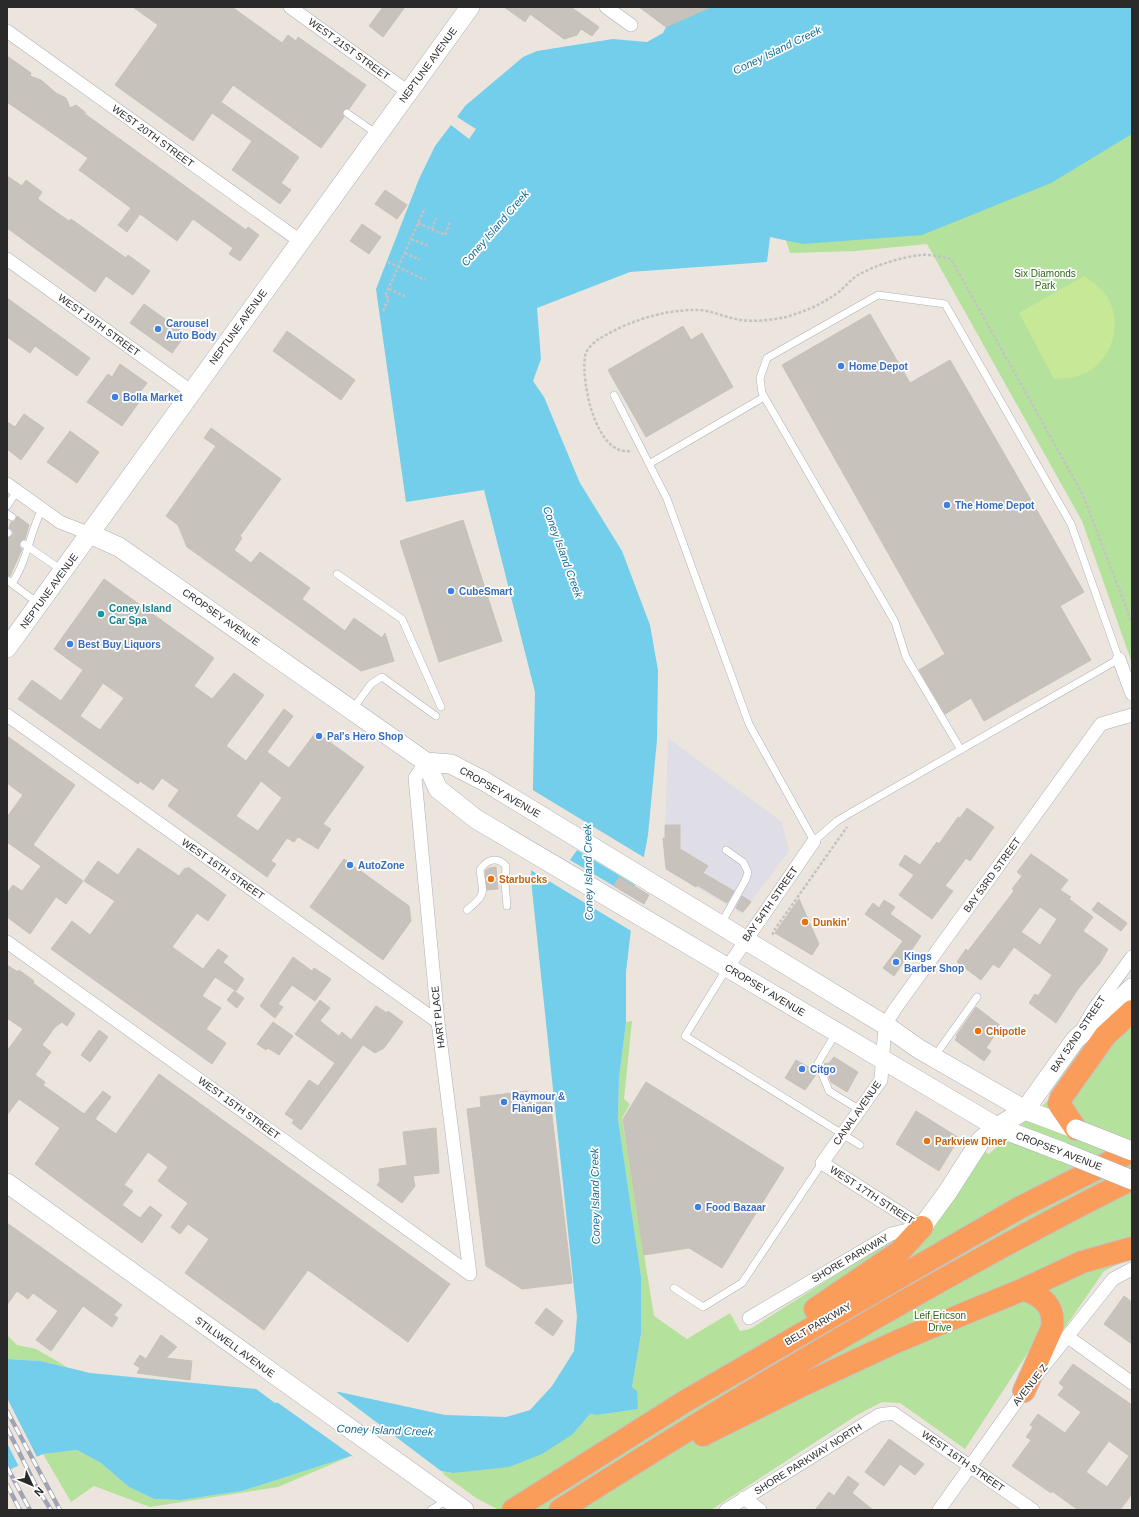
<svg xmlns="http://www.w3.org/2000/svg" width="1139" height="1517" font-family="Helvetica,sans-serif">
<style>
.industrial{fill:#dfdde5}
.green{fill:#b4e19b}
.pitch{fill:#c7e896}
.water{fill:#72ceeb}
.pier{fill:#ece5dd;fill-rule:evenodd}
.building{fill:#c7c2bc;stroke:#c7c1b6;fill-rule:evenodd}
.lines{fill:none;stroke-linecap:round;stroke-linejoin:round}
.lane-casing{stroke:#adb0ba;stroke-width:8}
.street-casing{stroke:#adb0ba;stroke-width:14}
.secondary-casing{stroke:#adb0ba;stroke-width:20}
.highway-casing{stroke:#c3c3c3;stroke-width:24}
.path{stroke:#c3c3c3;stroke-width:2.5;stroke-dasharray:3 2;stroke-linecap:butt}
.lane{stroke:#fff;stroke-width:7}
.street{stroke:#fff;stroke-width:13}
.secondary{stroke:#fff;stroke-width:19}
.highway{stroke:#fa9c5a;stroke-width:22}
.rail-casing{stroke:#a0a3b4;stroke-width:4.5}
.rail{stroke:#fff;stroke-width:3;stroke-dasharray:9;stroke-linecap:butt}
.secondary-bridge-casing{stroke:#adb0ba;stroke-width:20;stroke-linecap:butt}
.secondary-bridge{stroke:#fff;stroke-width:19}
.shop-dot{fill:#3f7fe0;stroke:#fff;stroke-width:1.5}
.culture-dot{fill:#0f9aa8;stroke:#fff;stroke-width:1.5}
.food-dot{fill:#e8710a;stroke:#fff;stroke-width:1.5}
.labels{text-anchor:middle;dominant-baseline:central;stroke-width:3.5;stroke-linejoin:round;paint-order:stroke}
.street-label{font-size:10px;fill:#2a2a2a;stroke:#fff}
.park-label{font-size:10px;fill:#2d661c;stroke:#fff}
.shop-label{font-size:10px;font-weight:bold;fill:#366cbe;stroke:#fff;text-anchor:start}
.culture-label{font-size:10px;font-weight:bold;fill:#0d838f;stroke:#fff;text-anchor:start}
.food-label{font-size:10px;font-weight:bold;fill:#c56008;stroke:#fff;text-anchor:start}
.water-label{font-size:11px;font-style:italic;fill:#116c98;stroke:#fff}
</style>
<rect width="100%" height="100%" fill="#ece5dd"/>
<path class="industrial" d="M668 738 782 822 789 851 742 914 666 869 663 838 665 839Z"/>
<path class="green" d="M1132 86V663L1082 521 927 244 855 251 790 253 785 237Z
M1132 1002V1257L1104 1271 1064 1329 1040 1334 965 1449 900 1403 882 1402 857 1415 711 1510H499L476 1498 439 1471 453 1473 573 1434 590 1414 597 1415 638 1409 632 1387 641 1334V1276L618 1119 619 1079 626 1022 632 1021 624 1099 630 1104 622 1118 654 1316 687 1339 730 1313 740 1331 750 1329 891 1240V1244L894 1242 984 1151 989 1154 1052 1097Z
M7 1335 17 1345 36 1349 67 1367 41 1361 7 1359Z
M77 1450 101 1463 129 1487 154 1499 181 1500 242 1491 351 1456 278 1487 150 1507 94 1486 71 1502 43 1454Z"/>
<path class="pitch" d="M1084 276C1094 283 1103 289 1109 300 1122 325 1112 358 1088 372 1077 378 1066 378 1054 379L1019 313Z"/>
<path class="water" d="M711 7H1132V134L1051 183 922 235 803 244 770 237 767 262 630 272 537 308 541 359 533 381 544 397 580 483 622 551 650 625 658 670 657 740 648 835 632 921 626 972V1022L619 1079 618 1119 641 1276V1334L632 1387 637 1391 638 1409 597 1415 590 1414 573 1434 542 1454 509 1467 453 1473 351 1456 242 1491 181 1500 154 1499 129 1487 101 1463 77 1450 43 1454 7 1471V1359L41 1361 90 1373 256 1389 275 1403 339 1392 445 1415 506 1417 530 1410 552 1386 574 1351 577 1317 531 880 535 692 484 490 406 502 376 289 419 179 435 146 451 125 469 139 476 129 457 117 465 106 523 57 537 51 613 39 647 42 663 33 666 27Z"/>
<path class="pier" d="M531 789 645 858 633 932 529 869ZM577 850 635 885 629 895 570 860Z
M335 1391 445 1474 357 1459 274 1400Z
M7 1398 38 1459 19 1467 7 1443Z"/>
<path class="building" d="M133 7H232L282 43 288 35 296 41 298 37 366 85 349 109 343 110 344 117 321 148 233 85 221 102 299 157 281 183 291 190 280 204 232 170 252 141 212 113 193 141 115 85 158 25Z
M383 7H405L383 37 369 26Z
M504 7H571L599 27 592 36 581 29 577 35 564 39 530 14 525 22Z
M639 7H711L666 27Z
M7 56 31 73 30 76 41 80 56 93 66 98 70 108 76 105 85 112V114L246 230 248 227 259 235 240 261 229 254 233 248 193 219 177 241 140 214 127 232 118 225 131 208 79 170 88 158 7 102Z
M7 176 22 186 26 180 42 192 38 198 39 200 69 221 71 219 126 258 128 255 150 271 133 295 106 276 95 292 7 228Z
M385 190 407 205 397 219 375 204Z
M362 224 381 237 369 254 350 241Z
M7 298 90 358 77 376 35 346 30 353 7 337Z
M144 304 186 334 172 353 130 323Z
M870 314 910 383 950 360 1084 592 1060 606 1091 660 984 721 971 698 945 714 919 670 945 654 782 365Z
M683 326 691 340 702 333 733 387 646 437 608 370Z
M287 331 355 380 341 400 273 351Z
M120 364 147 383 138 395 142 398 122 426 87 402 108 374 112 377Z
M24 414 44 428 21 460 7 449V422L15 427Z
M211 428 281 479 240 536 242 538 234 550 251 563 260 552 310 588 302 599 345 631 354 618 382 638 385 633 394 661 361 671 187 547 178 525 166 516 216 446 204 438Z
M70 431 99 452 77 483 47 462Z
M17 516 29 525 25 539 20 542 19 546 22 549 10 576 7 575V538L13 535V531L9 528 11 522 15 521Z
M463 520 502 641 439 662 400 541Z
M104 579 214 658 194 686 212 699 234 673 264 695 226 746 246 761 284 709 293 716 267 752 289 768 316 732 364 767 323 824 331 829 318 849 298 837 294 842 287 838 271 861 276 864 267 877 168 806 179 790 162 778 153 790 140 781 138 784 18 699 32 680 61 701 83 670 54 649ZM103 683 124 698 100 730 80 716ZM261 781 282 798 258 831 236 816Z
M7 736 75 785 33 845 83 881 66 904 56 897 30 934 7 917V893L13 885 22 891 41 866 7 842V817L23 795 7 783Z
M967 808 994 827 970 861 966 858 945 886 953 891 932 919 899 895 914 875 899 865 905 855 920 865 937 842 939 844 958 817 960 818Z
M665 825H680V849L708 866 703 873 734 891 727 903 697 885 696 887 666 869 663 838 665 839Z
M138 848 179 876 185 868 187 869 188 867 226 895 208 921 197 913 172 947 203 969 218 949 228 956 223 962 244 979 236 991 215 977 202 996 221 1008 206 1029 226 1043 212 1064 51 949 72 921 90 935 115 901 84 881 98 861 118 875Z
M1031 854 1068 880 1060 890 1071 897 1069 899 1093 917 1083 931 1108 949 1100 963 1078 989 1056 1023 1029 1003 1035 994 1038 996 1052 975 1014 947 999 968 993 964 981 980 957 962 966 949 968 951 1014 891 1012 889 1022 876 1017 872ZM1040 907 1057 919 1040 945 1021 932Z
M344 859 409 906 411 921 383 960 310 907Z
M496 867 498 889 487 890 485 871 489 868Z
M619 877 649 895 644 904 614 886Z
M742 896 751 902 743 912 736 908Z
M799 899 819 944 812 955 775 933Z
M884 900 895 907 890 914 921 936 894 976 883 968 903 941 865 914 873 903 879 908Z
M1098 902 1127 923 1121 931 1092 910Z
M293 957 312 971 314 968 331 979 315 1001 292 985 278 1004 283 1007 275 1018 260 1006Z
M7 965 18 972 19 970 34 981 33 983 75 1014 67 1026 62 1022 55 1027 42 1045 51 1052 35 1075 45 1082 43 1085 84 1114 103 1091 111 1097 95 1119 116 1134 159 1074 450 1284 408 1342 308 1270 264 1330 185 1273 209 1239 188 1224 180 1234 171 1227 188 1203 158 1181 168 1167 148 1152 124 1185 133 1191 122 1205 140 1218 150 1206 162 1215 142 1243 35 1164 60 1128 19 1099 7 1115V1051L23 1029 7 1018Z
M234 991 244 998 237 1008 227 1000Z
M320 1000 330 1008 320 1021 339 1036 342 1032 351 1040 376 1006 387 1013 388 1011 403 1022 384 1048 375 1053 363 1045 301 1130 292 1123 294 1120 285 1114 309 1080 318 1086 335 1063 295 1034Z
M976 1007 1001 1026 986 1048 991 1051 984 1061 955 1040 957 1037 956 1036Z
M273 1022 293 1036 279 1055 268 1048 266 1050 257 1044Z
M99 1030 108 1037 90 1062 81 1055Z
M834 1057 858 1072 847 1092 831 1082 824 1064 829 1063Z
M796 1060 810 1068 814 1067 817 1073 805 1090 785 1078Z
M646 1082 784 1168 722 1268 689 1248 644 1255 623 1119Z
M527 1091 529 1101 550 1099 572 1283 522 1289 486 1266 467 1109 481 1107 480 1097Z
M916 1111 959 1138 939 1171 896 1144Z
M436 1128 439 1173 413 1176 415 1186 402 1203 377 1185 380 1181 379 1169 407 1165 403 1132Z
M7 1223 122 1305 114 1315 118 1318 112 1327 83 1306 51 1351 36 1340 58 1311 33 1293 28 1299 17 1291 7 1305Z
M1124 1296 1132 1302V1344L1104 1324Z
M546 1308 563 1321 553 1336 535 1323Z
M161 1335 177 1347 166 1358 192 1361 190 1380 137 1373 140 1368 134 1364 140 1355 146 1359Z
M1073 1364 1132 1405V1494L1120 1510H1078L1052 1491 1051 1493 1012 1466 1031 1440 1026 1437 1033 1427 1030 1425 1038 1414 1065 1433 1081 1412 1058 1395 1064 1387 1059 1383ZM1109 1441 1129 1456 1107 1487 1086 1472Z
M889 1439 924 1464 915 1475 900 1464 884 1486 865 1472Z
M848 1476 859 1484 852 1493 873 1510H815L829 1492 834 1496Z"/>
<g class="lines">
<defs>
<path id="lane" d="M347 113 377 134
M614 395 667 499 749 724 814 841 837 821 852 812 1119 659 1071 524 945 304 878 295 767 358 760 378 762 393 895 622 906 657 961 750
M649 464 764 397
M7 506 17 491
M7 514 12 517
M7 532 8 533
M24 544 63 571
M337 574 402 619 441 707
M7 580 39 604
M12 583C27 562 30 532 42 509
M352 710 371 684 382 677 436 716
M467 910C487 894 483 894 480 870 487 859 497 856 506 866L505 883 507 906
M721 924 746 879 748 872 743 862 726 850
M727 968 685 1036 860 1145
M836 1033 818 1063 829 1091 860 1110
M934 1057 977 997
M674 1288 703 1307 742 1283 822 1163
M431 1510 447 1500"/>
<path id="street" d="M290 7 408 92
M606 7 631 25
M7 31 300 241
M7 259 192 392
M7 484 60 522 90 534
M1119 659 1132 694
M7 715 438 1022
M426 762 415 778 438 1022 470 1274
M7 942 470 1274
M727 968 814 841
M1084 1026 1094 1009 1132 957
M922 1227 822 1163 881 1080 885 1025 895 1009 1101 724 1132 715
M749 1318 891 1234 920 1227
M1068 1337 1132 1383
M744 1498 760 1510
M726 1510 879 1415 893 1413 1033 1510
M939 1510 1024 1391 1113 1279 1132 1269"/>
<path id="secondary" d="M90 534 119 547 426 762 451 764 484 781 885 1025 919 1049 1025 1110 1076 1129
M7 648 470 7
M426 762 438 789 476 819 997 1127 1063 1152
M7 1183 464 1510
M922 1227 947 1193 981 1140 997 1127 1025 1110 1075 1040 1132 988"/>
<path id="highway" d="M1076 1129 1059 1104 1061 1098 1105 1036 1132 1011
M815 1309 899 1252 922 1227
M1024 1391 1052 1328C1055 1306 1043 1297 1024 1289
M703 1435 805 1384 898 1341 1024 1289 1082 1262 1132 1248
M513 1510 684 1402 1019 1208 1132 1151
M560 1510C746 1392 935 1278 1132 1179"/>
</defs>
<use href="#lane" class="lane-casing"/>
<use href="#street" class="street-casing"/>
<use href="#secondary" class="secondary-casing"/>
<use href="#highway" class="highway-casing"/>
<path class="path" d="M418 223 445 235 450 222
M432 229 436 218
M411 239 429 246
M405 253 420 260
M388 262 425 280
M389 289 407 297
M383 311 389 298 385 296 425 208
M630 451C596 456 581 382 585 357 586 349 593 343 599 339 628 321 665 309 699 310 713 311 727 318 741 320 755 322 772 320 786 317 806 311 823 304 840 291 846 286 851 279 858 275 876 265 901 257 921 255 930 254 942 257 951 259L1083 495 1132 623
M773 935V932L847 827"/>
<use href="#lane" class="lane"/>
<use href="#street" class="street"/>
<use href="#secondary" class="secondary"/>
<use href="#highway" class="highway"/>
<defs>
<path id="rail" d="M7 1411 60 1510
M7 1428 36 1486 51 1510
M7 1467 30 1510
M7 1485 20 1510"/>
</defs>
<use href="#rail" class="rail-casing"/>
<use href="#rail" class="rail"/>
<defs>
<path id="secondary-bridge" d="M1076 1129 1132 1151
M1063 1152 1132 1180"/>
</defs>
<use href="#secondary-bridge" class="secondary-bridge-casing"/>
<use href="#secondary-bridge" class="secondary-bridge"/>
</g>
<g class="shop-dot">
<circle cx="158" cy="329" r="4"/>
<circle cx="841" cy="366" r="4"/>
<circle cx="115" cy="397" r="4"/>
<circle cx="947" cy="505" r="4"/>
<circle cx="451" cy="591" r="4"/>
<circle cx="70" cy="644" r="4"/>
<circle cx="319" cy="736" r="4"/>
<circle cx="350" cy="865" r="4"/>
<circle cx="896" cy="962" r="4"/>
<circle cx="802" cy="1069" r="4"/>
<circle cx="504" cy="1102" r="4"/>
<circle cx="698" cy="1207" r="4"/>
</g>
<circle class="culture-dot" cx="101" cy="614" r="4"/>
<g class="food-dot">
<circle cx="491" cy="879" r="4"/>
<circle cx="805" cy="922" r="4"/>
<circle cx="978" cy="1031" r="4"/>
<circle cx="927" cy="1141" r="4"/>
</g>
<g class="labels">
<g class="street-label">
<text transform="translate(349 49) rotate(36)">WEST 21ST STREET</text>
<text transform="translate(428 65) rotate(-54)">NEPTUNE AVENUE</text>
<text transform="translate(153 136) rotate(36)">WEST 20TH STREET</text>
<text transform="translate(99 325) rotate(36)">WEST 19TH STREET</text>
<text transform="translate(238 327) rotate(-54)">NEPTUNE AVENUE</text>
<text transform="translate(49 591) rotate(-54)">NEPTUNE AVENUE</text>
<text transform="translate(221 617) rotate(35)">CROPSEY AVENUE</text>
<text transform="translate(500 792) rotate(30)">CROPSEY AVENUE</text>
<text transform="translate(223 869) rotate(35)">WEST 16TH STREET</text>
<text transform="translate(992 875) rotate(-54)">BAY 53RD STREET</text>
<text transform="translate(770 904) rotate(-55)">BAY 54TH STREET</text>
<text transform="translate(765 990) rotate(31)">CROPSEY AVENUE</text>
<text transform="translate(438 1017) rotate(-96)">HART PLACE</text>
<text transform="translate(1078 1034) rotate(-56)">BAY 52ND STREET</text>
<text transform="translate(239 1108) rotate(36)">WEST 15TH STREET</text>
<text transform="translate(857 1113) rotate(-55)">CANAL AVENUE</text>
<text transform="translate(1059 1151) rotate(21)">CROPSEY AVENUE</text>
<text transform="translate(872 1195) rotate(33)">WEST 17TH STREET</text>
<text transform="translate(850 1258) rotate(-30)">SHORE PARKWAY</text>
<text transform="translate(818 1324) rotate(-30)">BELT PARKWAY</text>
<text transform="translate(235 1347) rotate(36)">STILLWELL AVENUE</text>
<text transform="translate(1030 1385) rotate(-52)">AVENUE Z</text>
<text transform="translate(808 1459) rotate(-32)">SHORE PARKWAY NORTH</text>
<text transform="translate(963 1461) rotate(35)">WEST 16TH STREET</text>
</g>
<g class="park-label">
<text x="1045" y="273">Six Diamonds<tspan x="1045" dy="12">Park</tspan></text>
<text x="940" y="1315">Leif Ericson<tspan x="940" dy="12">Drive</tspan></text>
</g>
<g class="shop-label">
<text x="166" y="323">Carousel<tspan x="166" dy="12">Auto Body</tspan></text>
<text x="849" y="366">Home Depot</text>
<text x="123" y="397">Bolla Market</text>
<text x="955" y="505">The Home Depot</text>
<text x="459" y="591">CubeSmart</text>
<text x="78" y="644">Best Buy Liquors</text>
<text x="327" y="736">Pal's Hero Shop</text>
<text x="358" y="865">AutoZone</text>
<text x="904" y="956">Kings<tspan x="904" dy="12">Barber Shop</tspan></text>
<text x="810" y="1069">Citgo</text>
<text x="512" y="1096">Raymour &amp;<tspan x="512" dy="12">Flanigan</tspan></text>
<text x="706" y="1207">Food Bazaar</text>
</g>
<g class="culture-label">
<text x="109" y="608">Coney Island<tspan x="109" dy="12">Car Spa</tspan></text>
</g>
<g class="food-label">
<text x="499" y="879">Starbucks</text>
<text x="813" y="922">Dunkin'</text>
<text x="986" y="1031">Chipotle</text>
<text x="935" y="1141">Parkview Diner</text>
</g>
<g class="water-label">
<text transform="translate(777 50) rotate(-26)">Coney Island Creek</text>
<text transform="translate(495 228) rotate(-49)">Coney Island Creek</text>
<text transform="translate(563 552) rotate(70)">Coney Island Creek</text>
<text transform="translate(588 872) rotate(-91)">Coney Island Creek</text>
<text transform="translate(595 1196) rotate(-91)">Coney Island Creek</text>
<text transform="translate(385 1430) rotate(2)">Coney Island Creek</text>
</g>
</g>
<rect width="1139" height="1517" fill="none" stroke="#2a2a2a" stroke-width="16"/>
<g transform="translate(32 1485) rotate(134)" stroke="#ffffff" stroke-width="3" paint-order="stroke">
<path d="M0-3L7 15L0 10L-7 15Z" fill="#2a2a2a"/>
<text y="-6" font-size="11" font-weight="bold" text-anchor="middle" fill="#2a2a2a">N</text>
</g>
</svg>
